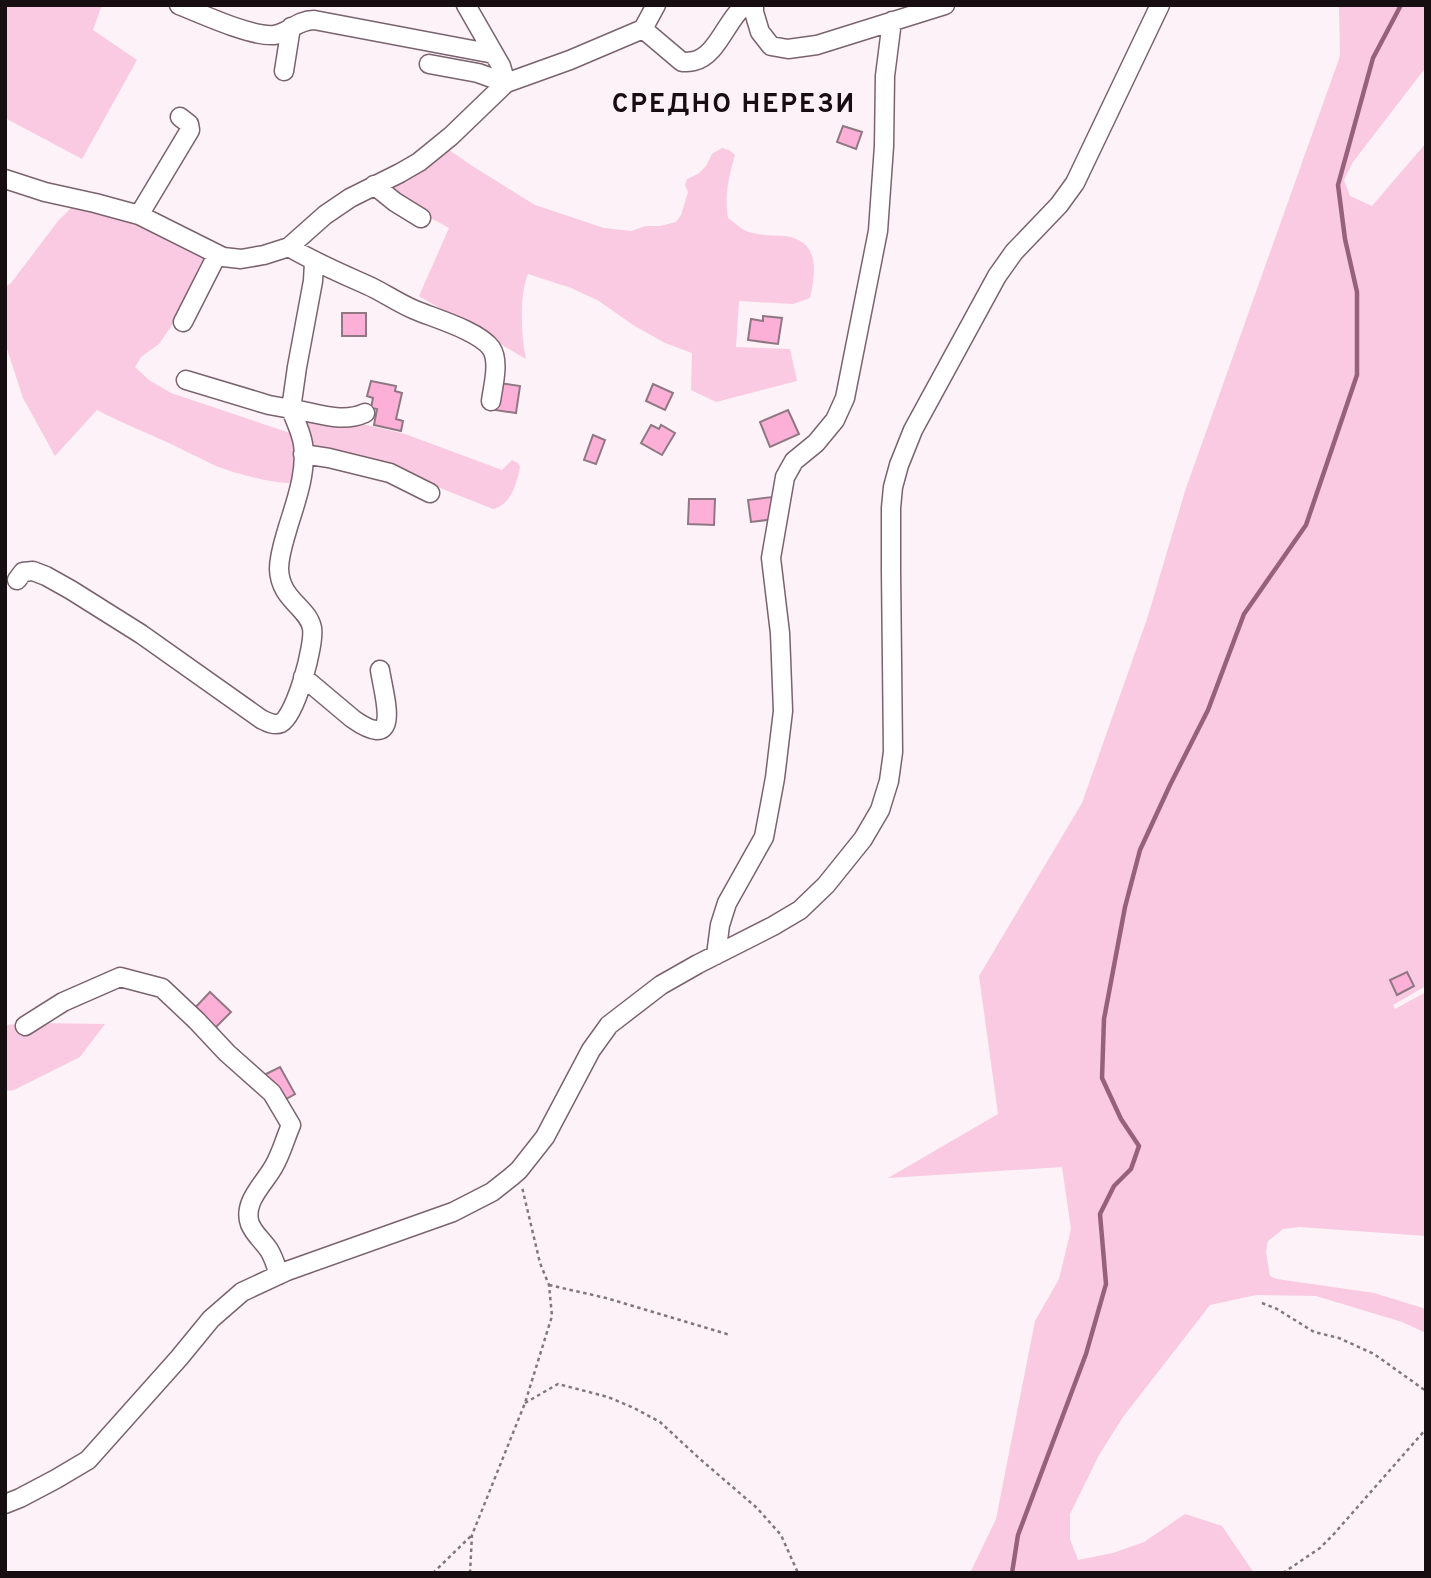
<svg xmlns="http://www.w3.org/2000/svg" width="1431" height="1578" font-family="Overpass,sans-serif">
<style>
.green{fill:#f9cae1}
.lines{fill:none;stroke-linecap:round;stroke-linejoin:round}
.stream{stroke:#97617c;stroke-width:4.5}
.building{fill:#fdb0d7;stroke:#8f7883;stroke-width:2}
.minor-casing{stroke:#7a636e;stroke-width:21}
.path{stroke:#81777c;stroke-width:2.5;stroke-dasharray:3.5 3.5;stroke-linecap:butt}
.minor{stroke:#fff;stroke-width:18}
.labels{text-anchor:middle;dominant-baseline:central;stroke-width:7;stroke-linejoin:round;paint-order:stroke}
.district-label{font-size:26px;font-weight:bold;letter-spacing:2px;fill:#170e12;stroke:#fdf2f7}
</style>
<rect width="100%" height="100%" fill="#fdf2f7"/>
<path class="green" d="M5 5H102L93 30 137 60 82 159 5 118Z
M1339 5H1426V67L1353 162 1344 180 1350 196 1372 206 1426 143V986L1393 1005 1395 1009 1426 992V1236L1300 1227 1283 1229 1268 1241 1266 1252 1270 1276 1277 1279 1374 1293 1426 1309V1333L1402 1322 1316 1296 1256 1295 1210 1305 1123 1417 1099 1455 1070 1514V1539L1078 1560 1113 1553 1144 1542 1185 1514 1222 1526 1254 1573H970L996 1519 1035 1321 1059 1279 1071 1229 1062 1167 888 1178 998 1114 979 976 1082 803 1148 616 1185 491 1340 56Z
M446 148 474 167 535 205 604 228 631 231 646 226H660L676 222 681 215 688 192 685 185 687 179 698 174 706 166 712 154 722 148 729 150 735 155C729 176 724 196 728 218 734 222 740 228 746 231 759 236 772 235 785 236 820 241 816 271 810 298L793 304 739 301 736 347 790 349 797 381 716 402 691 390 692 353 665 343 633 325 599 301 571 288 528 274C519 295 521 336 526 359L419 296 449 228 416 210 383 187Z
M76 203 119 215 210 259 170 328 159 344 141 357 135 367 149 380 171 393 296 435 295 482C283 487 230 472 216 466 201 459 186 451 171 444 146 432 121 423 97 410L55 456 23 398 5 343V287L11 283 58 221Z
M297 414 354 422 405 434 502 470 512 460 518 463 520 467C517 483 511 505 493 509L430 484 315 451 309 444Z
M35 1023 105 1024 80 1057 14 1090 5 1091V1025Z"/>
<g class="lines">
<path class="stream" d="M1012 1573 1018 1535 1086 1354 1106 1284 1100 1214 1114 1186 1131 1169 1139 1146 1121 1119 1102 1078 1104 1019 1125 907 1140 850 1170 785 1208 710 1244 614 1306 525 1357 375V292L1345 239 1338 185 1373 58 1401 5"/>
</g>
<path class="building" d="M843 126 862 132 856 149 837 142Z
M342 313H366V336H342Z
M763 316 782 318 778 344 748 340 751 319 763 321Z
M371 381 396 386 395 391 402 393 396 419 403 421 401 431 374 425 377 409 371 408 373 398 367 396Z
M499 383 520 386 516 413 495 410Z
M653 384 673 393 665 410 646 401Z
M788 410 799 434 770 447 760 422Z
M651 425 659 429 661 425 675 433 662 455 641 443Z
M593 435 605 440 596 464 584 460Z
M772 497 775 519 751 522 748 500Z
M689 499H715L714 525 688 524Z
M1407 972 1414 986 1397 995 1390 980Z
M210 992 231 1012 211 1032 191 1012Z
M280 1067 295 1094 279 1103 264 1075Z"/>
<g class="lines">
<defs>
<path id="minor" d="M179 5C202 14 251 37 274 35 289 33 297 20 314 20L494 54
M466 5 501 66 506 83
M754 5V12L760 32 771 46 788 49 817 45 945 5
M643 29 682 62C686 62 690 62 694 61 717 56 727 19 745 5
M429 64 478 73 506 83
M284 71 291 27
M5 179 45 192 95 203 139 215 223 257 241 259 264 255 289 247 325 215 350 198 400 173 419 162 451 136 506 83 570 60 643 29 656 5
M374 185 395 202 421 218
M139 215 190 130 189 124 180 117
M289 247C314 262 340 273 367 285 383 292 398 303 415 310 434 318 479 331 491 348 500 361 493 386 491 401
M183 322 217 255
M186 380 269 405 291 409 297 367 313 281 314 262
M303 454 329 458 390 473 430 493
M17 580 23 572 33 571 46 576 71 590 141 634 261 719C267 722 274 726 281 723 296 715 315 644 312 628 308 607 280 600 279 569 279 555 284 541 288 527 296 501 307 472 303 444 301 431 295 421 291 409 316 412 341 424 365 413
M303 677 353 719C403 754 384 697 380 670
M716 955 720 925 727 903 764 837 775 778 783 711 780 633 771 558 785 477 794 461 816 443 835 420 845 398 878 231 884 146 885 76 892 21
M25 1026 63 1002 120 977 162 988 197 1021 227 1053 272 1093 291 1125C285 1139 281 1154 274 1166 265 1183 242 1202 250 1224 254 1234 263 1241 269 1250 274 1258 276 1266 279 1275
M5 1504 20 1498 56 1479 88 1460 179 1358 211 1319 242 1292 287 1271 453 1212 492 1192 511 1177 519 1170 545 1137 591 1050 609 1025 661 985 698 964 773 926 800 910 826 885 863 839 880 810 889 781 893 752 891 571V508L893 487 899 465 913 430 997 276 1014 252 1059 205 1075 183 1160 5"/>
</defs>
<use href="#minor" class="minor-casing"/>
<path class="path" d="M549 1285 606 1298 730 1335
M1262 1303 1277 1309 1314 1332 1339 1338 1374 1354 1426 1391
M525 1403 558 1384 608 1397 634 1408 660 1422 700 1459 757 1508 781 1535 798 1573
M433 1573 472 1535
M470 1573 472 1535 525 1403 552 1316 549 1285 540 1263 522 1187
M1283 1573 1320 1548 1333 1535 1426 1429"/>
<use href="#minor" class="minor"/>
</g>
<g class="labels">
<g class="district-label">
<text x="734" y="105">СРЕДНО НЕРЕЗИ</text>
</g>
</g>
<rect width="1431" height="1578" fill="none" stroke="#170e12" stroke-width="14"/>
</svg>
